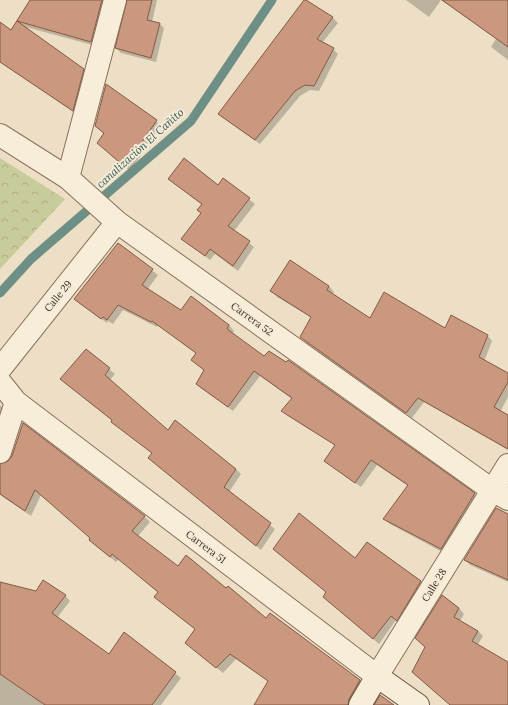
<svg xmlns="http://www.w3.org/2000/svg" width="508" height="705" font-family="Lora,serif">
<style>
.forest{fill:url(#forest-crowns)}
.shadow{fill:#0003}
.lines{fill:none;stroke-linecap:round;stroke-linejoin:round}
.stream{stroke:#6e8f85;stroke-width:9}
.building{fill:#c9987e;stroke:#865943}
.minor-casing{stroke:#88715c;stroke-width:24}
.secondary-casing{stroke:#695240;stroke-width:24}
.minor{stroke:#f8edd9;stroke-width:22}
.secondary{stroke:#f8edd9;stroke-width:22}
.labels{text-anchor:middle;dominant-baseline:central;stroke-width:4;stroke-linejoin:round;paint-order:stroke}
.street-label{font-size:10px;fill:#382a20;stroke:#f4ead6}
.water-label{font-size:11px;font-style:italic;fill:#305752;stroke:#f4ead6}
</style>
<defs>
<pattern id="forest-crowns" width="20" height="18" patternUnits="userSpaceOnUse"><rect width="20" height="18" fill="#c8cb9a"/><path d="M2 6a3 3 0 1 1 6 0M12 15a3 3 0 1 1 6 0" fill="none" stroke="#adae84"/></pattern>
</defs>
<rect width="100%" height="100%" fill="#eddfc6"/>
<path class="forest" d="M0 158 65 199 0 269Z"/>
<path class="shadow" d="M31 0H109L96 46 22 26 83 70 88 75 78 115 0 62V23L11 31Z
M128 0H157L152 22 159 23 164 28 156 62 121 53 116 48Z
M305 0 333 18 338 23 322 43 333 49 338 54 319 91 310 90 300 96 260 144 225 119 220 114Z
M406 0H508V60L491 47 496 39 441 0 429 17Z
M106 86 156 121 161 126 130 171 104 148V134L96 126Z
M224 179 255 204 234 231 254 247 238 271 215 254 210 260 182 238 202 213V205L174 183 218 186Z
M118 244 158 275 147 290 182 311 229 325 234 331 232 334 265 357 474 494 479 499 446 554 390 524 385 519 408 486 377 465 361 487 331 466 325 461 336 446 288 416 283 411 292 399 260 376 233 411 202 389 197 384 205 371 192 360 197 354 158 325 157 327 123 310 113 324 108 321 107 323 80 304 75 299Z
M290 261 329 286 334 292 332 295 371 319 487 335 492 341 484 362 508 374V397L500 412 508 416V450L424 402 412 418 307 343 301 337 312 318 277 297 272 291Z
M86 350 115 374 110 380 168 431 236 469 241 474 229 492 275 529 261 550 155 463 153 454 117 426 113 421 66 384Z
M0 405 6 411 0 431Z
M23 424 145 517 150 522 138 536 178 568 226 589 267 619 359 681 365 687 355 705H303L236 659 223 673 186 643 196 630 156 597 159 593 119 559 116 562 96 546 90 540 91 538 41 495 31 516 3 497 0 494V484L13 456Z
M508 516V582L470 565 465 560Z
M367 543 421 582 426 587 402 625 396 620 379 644 329 602 327 593 280 554 355 559Z
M0 583 36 592 65 595 70 601 57 618 109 656 124 634 181 678 161 705H0Z
M459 608 464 614 460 621 478 631 483 636 477 646 508 664V705H452L426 647Z"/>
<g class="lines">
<path class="stream" d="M0 293 31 259 191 121 272 0"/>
</g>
<path class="building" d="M30 0H102L91 42 17 21 84 69 73 111 0 62V22L11 30Z
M127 0H152L147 20 160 23 151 58 115 48Z
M304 0H306L333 17 317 39 334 48 314 86 305 85 295 91 255 140 218 114Z
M442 0H508V47Z
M106 84 157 120 125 167 97 143 104 133 95 126Z
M184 158 218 185 223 178 250 198 228 226 250 241 233 266 210 249 205 256 181 239 201 213 197 210 202 204 168 179Z
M118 243 153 269 142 285 181 310 191 296 229 325 227 329 264 356 269 351 286 362 288 360 475 493 441 549 383 519 408 485 371 460 355 483 324 461 335 445 281 411 292 398 254 371 228 407 196 384 204 370 191 360 196 353 152 321 151 322 118 305 107 320 103 317 101 319 74 299Z
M290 260 329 286 327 290 370 318 384 292 445 328 451 315 488 335 479 357 508 373V382L494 407 508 415V449L418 398 406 413 300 337 311 317 270 291Z
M86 349 110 368 105 375 168 430 175 420 236 469 224 487 271 523 256 546 148 458 152 453 111 422 112 420 60 379Z
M23 423 145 516 132 531 178 566 186 555 226 588 228 586 266 618 270 613 360 680 349 699 348 705H254L268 681 230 654 216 668 185 643 195 629 154 597 158 592 112 554 110 557 89 540 90 538 35 490 25 511 0 494V464L8 461 12 456Z
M496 508 508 514V580L464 560Z
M299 513 355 558 367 542 421 581 397 621 391 616 373 639 323 597 326 592 273 549Z
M43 580 66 595 52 613 109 654 124 632 176 672 152 705H45L0 674V582L36 591Z
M442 595 459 608 454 617 478 631 472 641 508 662V705H450L412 672 425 647 415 638Z
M380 695 394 705H374Z"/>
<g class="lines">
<defs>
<path id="minor" d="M0 135 68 178 117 222 492 490 508 499
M68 178 115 0
M0 369 117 222
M0 382 16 402 377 676 508 465
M0 452 16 402"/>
<path id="secondary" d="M360 705 377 676 418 705"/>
</defs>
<use href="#minor" class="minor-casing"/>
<use href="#secondary" class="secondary-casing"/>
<use href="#minor" class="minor"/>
<use href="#secondary" class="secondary"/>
</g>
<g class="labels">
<g class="street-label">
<text transform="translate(58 296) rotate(-51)">Calle 29</text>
<text transform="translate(252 319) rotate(36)">Carrera 52</text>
<text transform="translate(206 547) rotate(37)">Carrera 51</text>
<text transform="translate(434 585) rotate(-58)">Calle 28</text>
</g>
<g class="water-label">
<text transform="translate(140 148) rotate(-42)">canalización El Cañito</text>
</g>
</g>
</svg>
